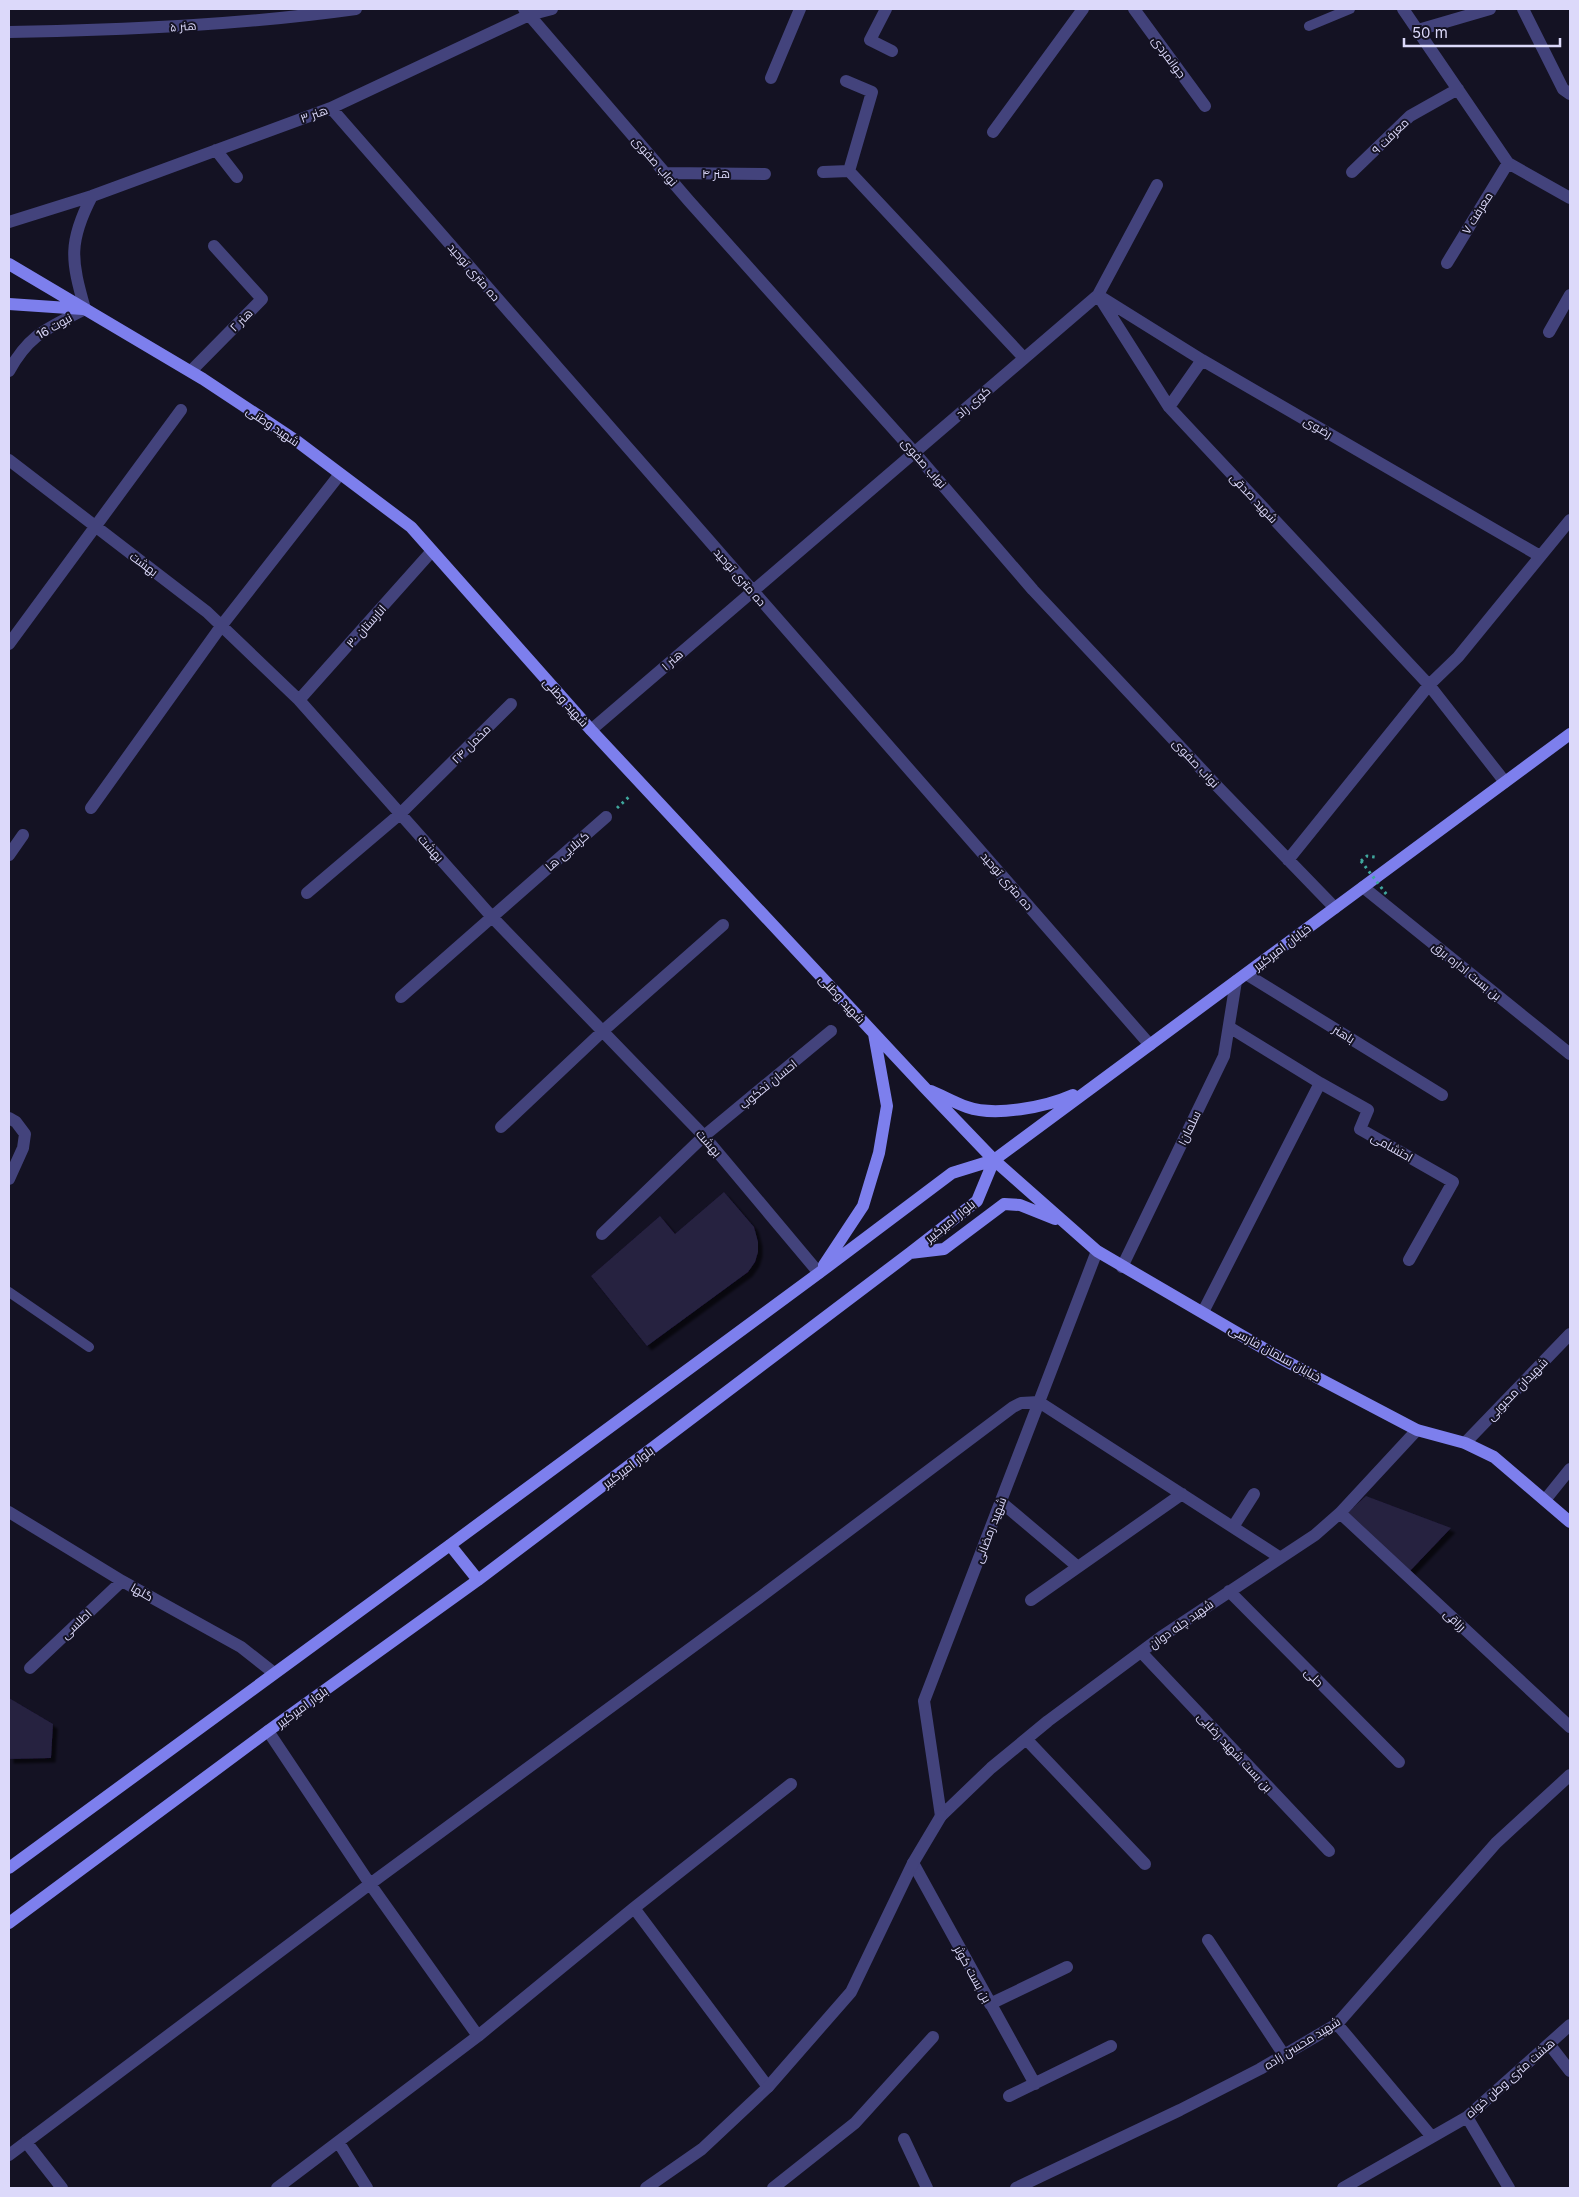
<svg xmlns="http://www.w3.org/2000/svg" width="1579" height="2197" font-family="Inter,Cairo,sans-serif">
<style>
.building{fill:#262041;filter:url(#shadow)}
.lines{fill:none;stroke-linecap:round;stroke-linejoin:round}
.path{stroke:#40a79d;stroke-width:3;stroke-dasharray:2.5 4;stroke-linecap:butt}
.service{stroke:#43437c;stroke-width:10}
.minor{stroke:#43437c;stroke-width:12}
.tertiary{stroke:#43437c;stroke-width:12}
.secondary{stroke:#7d7fed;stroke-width:12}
.path-bridge{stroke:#40a79d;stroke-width:3;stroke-dasharray:2.5 4;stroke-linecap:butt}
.labels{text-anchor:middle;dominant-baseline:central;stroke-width:4;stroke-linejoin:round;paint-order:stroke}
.street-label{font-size:12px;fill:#dcd9fa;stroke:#141223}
</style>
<defs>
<filter id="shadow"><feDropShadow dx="4.5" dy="4.5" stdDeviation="1" flood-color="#0009"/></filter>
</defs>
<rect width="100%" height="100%" fill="#141223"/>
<path class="building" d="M724 1192 754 1227 758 1242V1252L755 1262 748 1272 647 1346 591 1276 660 1216 675 1234Z
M1366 1496 1451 1528 1410 1571 1347 1513Z
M9 1698 53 1724 51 1758 9 1759Z"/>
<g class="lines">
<path class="path" d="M617 808 631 795
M1361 861 1367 856 1375 857"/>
<path class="service" d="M1309 26 1350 9
M9 1292 89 1347"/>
<path class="minor" d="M524 9 689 201 914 452 1033 590 1218 787 1335 908
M886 9 870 40 892 51
M1134 9 1205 106
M1403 9 1508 163 1570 198
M1523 9 1563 89 1570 94
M1418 30 1490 9
M9 32C125 30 241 25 356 9
M771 78 800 9
M846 81 872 92 849 171 1024 358
M331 108 1150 1045
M993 132 1083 9
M216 150 237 177
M823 172 849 171
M1352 172 1410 116 1458 89
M666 173 765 174
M9 222 92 196 331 108 529 15 552 9
M1447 263 1508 163
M1098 295 1169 407 1429 685 1505 782
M1101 297 1202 360 1540 556
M1549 332 1570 295
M9 371C30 333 49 328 85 309 71 260 68 242 92 196
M191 371 262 299 214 246
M1169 407 1202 360
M9 460 207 612 299 700 492 917 704 1136 819 1273
M9 644 181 410
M299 700 432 551
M591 730 1098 295 1157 185
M91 808 222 625 340 474
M9 855 23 835
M1288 860 1429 685 1458 657 1570 520
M1363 887 1570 1054
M307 893 400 814 511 704
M1246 974 1442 1095
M401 997 606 817
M1229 1027 1320 1083 1368 1110 1360 1129 1453 1182 1409 1260
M9 1118 16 1122 25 1134 23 1148 9 1179
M501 1127 604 1030 723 925
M602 1234 704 1136 831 1031
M1122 1267 1224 1056 1236 981
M1203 1312 1320 1083
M1465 1443 1570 1334
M1545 1500 1570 1469
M1001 1502 1078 1567
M9 1512 122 1581 241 1647 274 1673
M1340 1513 1570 1727
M1233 1527 1254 1494
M1229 1591 1399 1762
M1031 1600 1182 1494
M1141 1652 1329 1851
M30 1668 122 1581
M268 1731 370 1884 478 2036
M1026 1739 1145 1864
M941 1816 991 1768 1048 1721 1161 1637 1315 1535 1340 1513 1417 1430
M941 1816 924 1701 1097 1251
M913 1863 1035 2084
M634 1908 768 2087
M1208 1940 1284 2055
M990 2004 1067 1967
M1337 2024 1432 2137
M1549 2044 1570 2071
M1009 2096 1111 2046
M1467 2117 1509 2188
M904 2139 927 2188
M26 2142 62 2188
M339 2143 367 2188
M9 2155 370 1884 763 1595 1013 1407 1021 1403 1039 1402 1279 1557
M277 2188 478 2036 634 1908 791 1784
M773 2188 855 2123 933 2037
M1016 2188 1180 2110 1260 2069 1337 2024 1496 1843 1570 1775
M1343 2188 1467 2117 1570 2025"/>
<path class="tertiary" d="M646 2188 702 2149 768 2087 851 1992 913 1863 941 1816"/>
<path class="secondary" d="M9 264 203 379 298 442 411 527 591 730 925 1088 994 1160 1097 1251 1280 1358 1417 1430 1465 1443 1494 1457 1570 1522
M9 304 83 309
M931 1091C943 1096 955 1103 967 1107 995 1117 1046 1107 1073 1095
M910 1253 944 1249 1004 1204 1020 1205 1055 1219
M824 1265 863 1206 879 1153 887 1106 874 1034
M450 1545 478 1580
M9 1868 450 1545 819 1273 952 1173 994 1160 1570 734
M9 1923 268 1731 478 1580 910 1253 977 1201 994 1160"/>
<path class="path-bridge" d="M1361 861 1387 895"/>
</g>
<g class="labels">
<g class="street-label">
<text transform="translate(183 26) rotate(-5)">هنر ۵</text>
<text transform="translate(1169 57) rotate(54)">جوانمردی</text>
<text transform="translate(314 114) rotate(-20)">هنر ۳</text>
<text transform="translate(1390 136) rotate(-44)">معرفت ۹</text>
<text transform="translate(655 161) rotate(49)">نواب صفوی</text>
<text x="716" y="173">هنر ۴</text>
<text transform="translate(1477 213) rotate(-58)">معرفت ۷</text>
<text transform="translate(474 272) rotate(49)">ده متری توحید</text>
<text transform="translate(241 320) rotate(-45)">هنر ۲</text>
<text transform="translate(54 326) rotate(-30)">نبوت 16</text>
<text transform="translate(973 402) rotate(-41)">کوی راد</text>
<text transform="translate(273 426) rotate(34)">شهید وطنی</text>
<text transform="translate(1318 427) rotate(30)">رضوی</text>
<text transform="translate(924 463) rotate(49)">نواب صفوی</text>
<text transform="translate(1254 498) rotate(47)">شهید صدقی</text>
<text transform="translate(144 564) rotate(37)">بهشت</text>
<text transform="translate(740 577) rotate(49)">ده متری توحید</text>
<text transform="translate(366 626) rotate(-48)">انارستان ۳۰</text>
<text transform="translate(672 660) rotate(-41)">هنر ۱</text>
<text transform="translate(566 702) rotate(48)">شهید وطنی</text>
<text transform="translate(471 744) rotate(-45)">مخمل ۲۴</text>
<text transform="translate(1196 763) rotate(47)">نواب صفوی</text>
<text transform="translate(431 848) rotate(48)">بهشت</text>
<text transform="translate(567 851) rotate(-41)">کربلایی ها</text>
<text transform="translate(1007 881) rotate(49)">ده متری توحید</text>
<text transform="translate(1282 947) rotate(-37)">خیابان امیرکبیر</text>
<text transform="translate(1467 971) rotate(39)">بن بست اداره برق</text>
<text transform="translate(842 999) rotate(47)">شهید وطنی</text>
<text transform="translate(1344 1034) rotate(32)">باهنر</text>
<text transform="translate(768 1084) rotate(-39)">احسان نخکوب</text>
<text transform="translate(1189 1128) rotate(-64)">سلمان۱</text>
<text transform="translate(709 1143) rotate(49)">بهشت</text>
<text transform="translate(1392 1147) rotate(30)">احتشامی</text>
<text transform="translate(950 1221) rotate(-39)">بلوار امیرکبیر</text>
<text transform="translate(1275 1353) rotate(29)">خیابان سلمان فارسی</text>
<text transform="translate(1517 1389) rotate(-46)">شهیدان محبوبی</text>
<text transform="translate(628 1467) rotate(-37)">بلوار امیرکبیر</text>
<text transform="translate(990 1530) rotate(-69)">شهید رمضانی</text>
<text transform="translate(142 1592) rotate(29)">گلها</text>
<text transform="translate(1455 1620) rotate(43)">رزاقی</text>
<text transform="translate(76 1624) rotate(-43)">اطلسی</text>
<text transform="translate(1181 1624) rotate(-35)">شهید چله دوان</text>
<text transform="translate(1314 1677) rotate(45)">حلی</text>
<text transform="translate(302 1707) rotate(-36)">بلوار امیرکبیر</text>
<text transform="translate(1235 1752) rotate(47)">بن بست شهید رضایی</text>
<text transform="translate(973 1974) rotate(61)">بن بست کوثر</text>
<text transform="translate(1302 2043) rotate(-32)">شهید محسن زاده</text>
<text transform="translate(1510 2078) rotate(-41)">هشت متری وطن خواه</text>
</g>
</g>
<rect width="1579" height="2197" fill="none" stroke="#dcd9fa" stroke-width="20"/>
<path d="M1404 38v8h156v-8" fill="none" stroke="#dcd9fa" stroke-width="2.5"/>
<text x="1412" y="38" font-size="15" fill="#dcd9fa" stroke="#141223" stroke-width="4" paint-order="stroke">50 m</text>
</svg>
